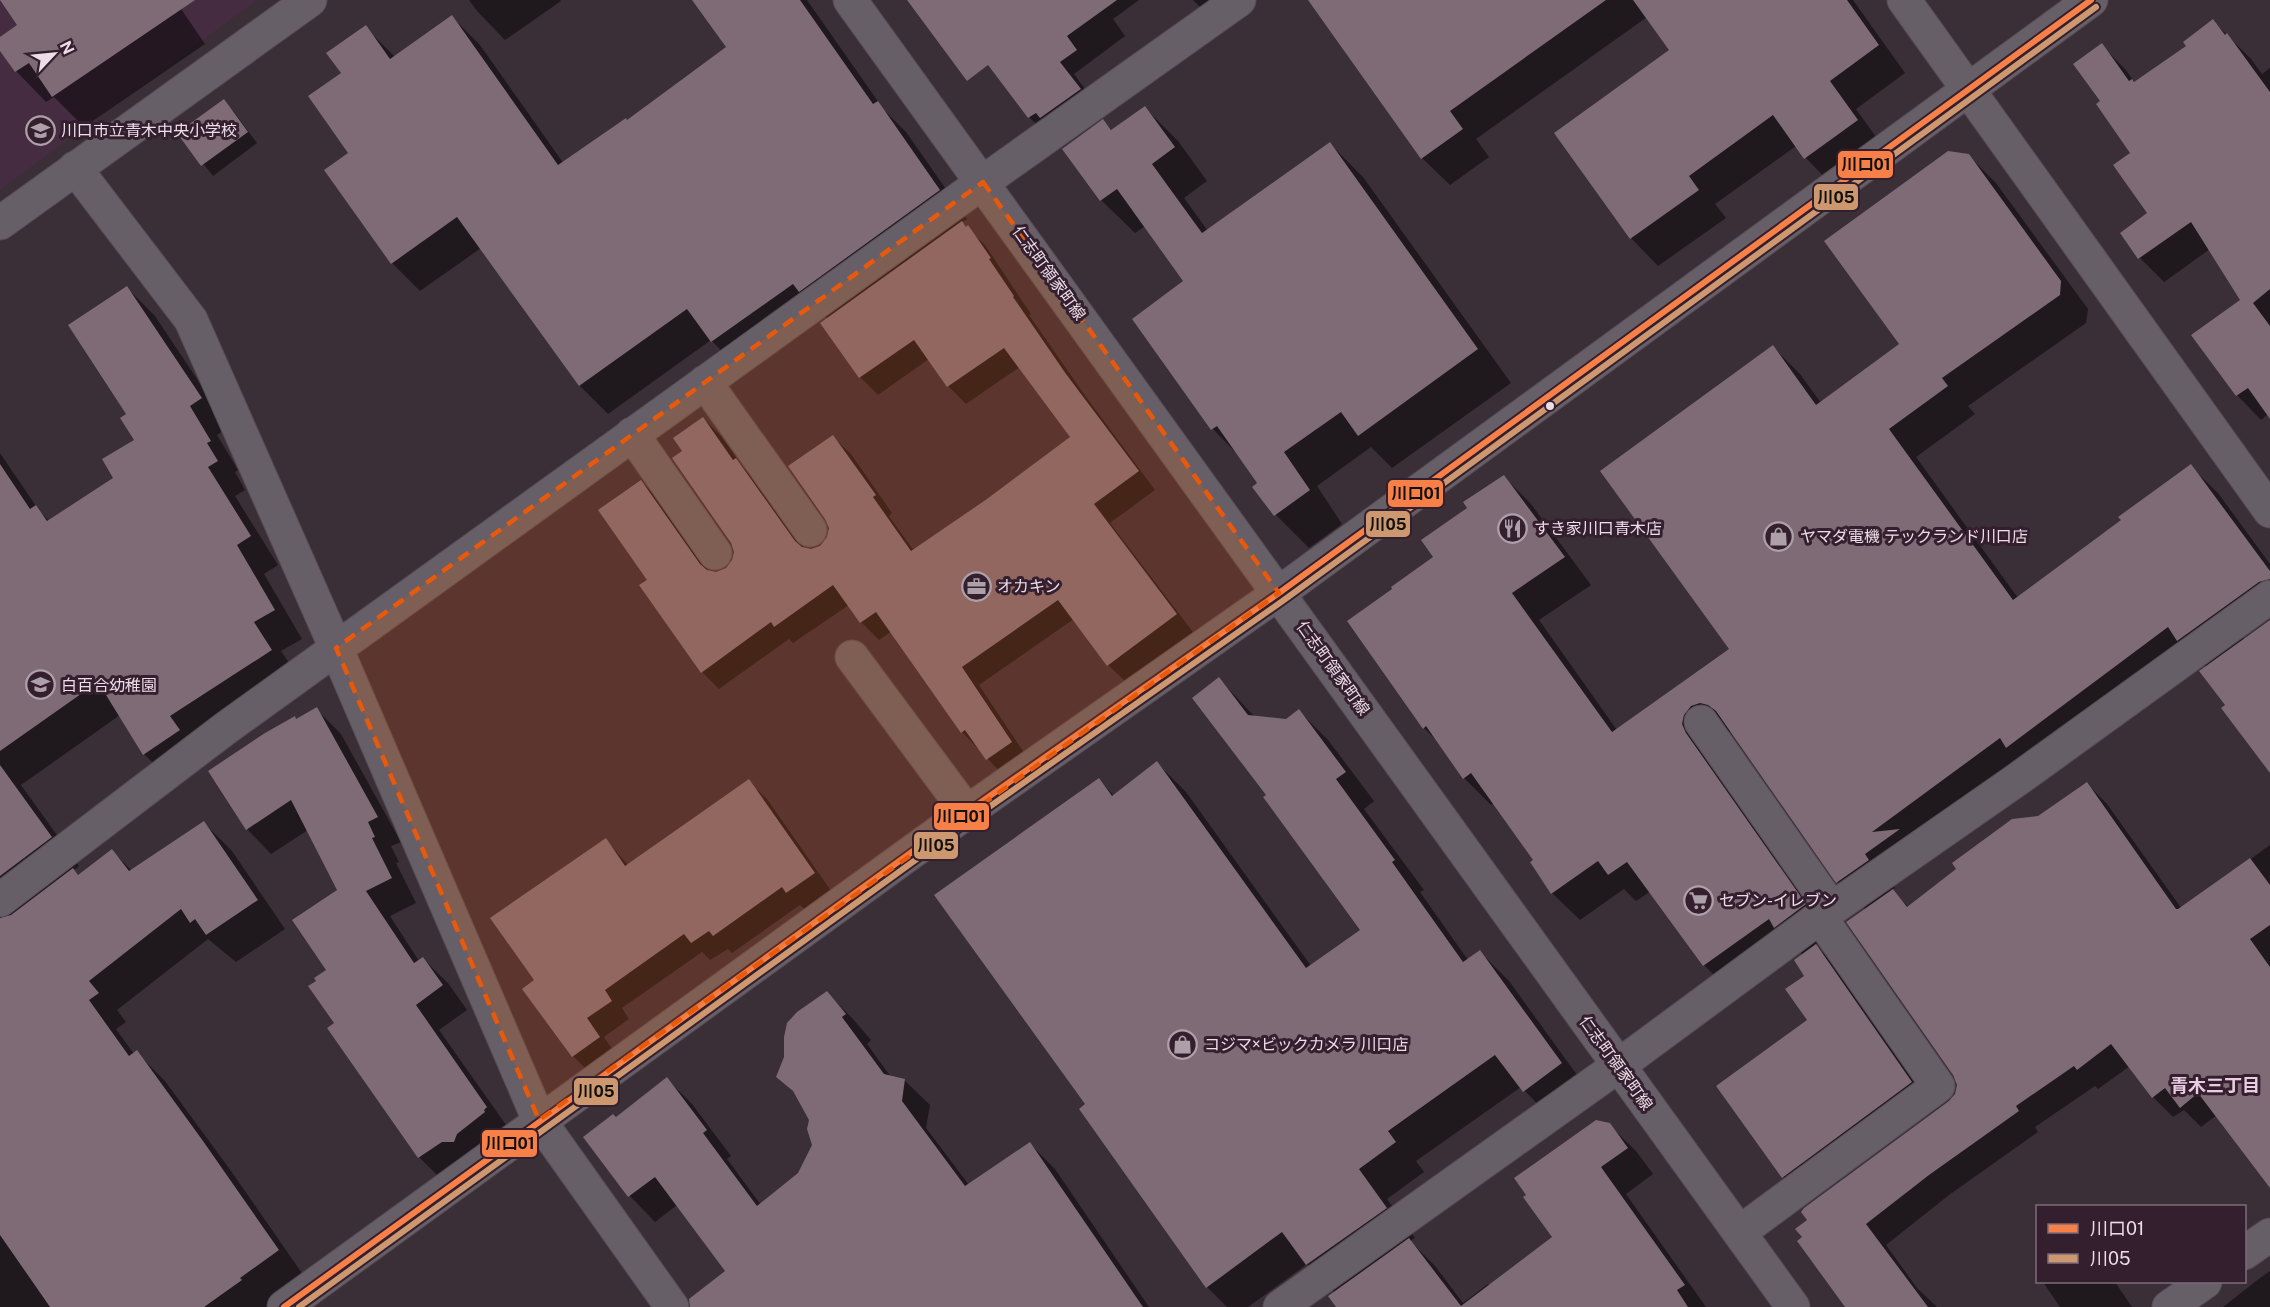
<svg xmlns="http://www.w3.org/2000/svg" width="2270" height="1307" font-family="'Public Sans','Noto Sans JP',sans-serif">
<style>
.built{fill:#462c41}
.shadow{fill:#0007}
.building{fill:#7e6b75}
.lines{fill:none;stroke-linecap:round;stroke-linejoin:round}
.minor-casing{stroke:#564b52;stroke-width:35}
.tertiary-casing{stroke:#564b52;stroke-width:35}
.minor{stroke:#665f67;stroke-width:33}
.tertiary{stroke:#665f67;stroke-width:33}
.bus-1-casing{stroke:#341f2f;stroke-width:10}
.bus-2-casing{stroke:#341f2f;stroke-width:10}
.bus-1{stroke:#f78048;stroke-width:6}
.bus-2{stroke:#cd976f;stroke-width:6}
.marked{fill:#e8590c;fill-opacity:0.2;stroke:#e8590c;stroke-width:4.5;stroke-dasharray:12 8;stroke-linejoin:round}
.bus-dot{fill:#ecdde7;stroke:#341f2f;stroke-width:2}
.labels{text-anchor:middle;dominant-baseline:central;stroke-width:6;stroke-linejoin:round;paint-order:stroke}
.poi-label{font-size:16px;fill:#ecdde7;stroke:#341f2f;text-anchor:start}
.street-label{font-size:16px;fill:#ecdde7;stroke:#341f2f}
.neighbourhood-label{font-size:18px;font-weight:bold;fill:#eacde2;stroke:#341f2f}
.line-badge{stroke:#341f2f;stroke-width:2}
.pale-badge-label{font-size:16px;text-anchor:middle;font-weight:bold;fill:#111}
</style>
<rect width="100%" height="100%" fill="#3a2e37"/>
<path class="built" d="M0 0H257L0 190Z"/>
<path class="shadow" d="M2 0H175L205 44 84 127 54 97 46 102 16 71 0 48V38L19 25Z
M469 0H560L561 1 505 40 477 11Z
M696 0H807L884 110 906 132 967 219 961 223 985 245 1031 314 1029 315 1084 394 1155 490 1110 523 1193 632 1126 682 1108 665 1074 619 979 685 1029 760 1005 777 962 732 892 631 879 640 861 622 849 605 793 643 789 639 719 689 702 672 649 580 641 482 659 499 709 572 716 573 727 569 734 561 735 552 684 451 703 418 721 436 742 466 753 478 804 549 811 550 821 547 829 538 833 437 851 454 892 513 889 516 914 551 988 500 1072 437 1020 367 966 404 948 386 929 359 878 395 860 377 822 323 828 319 821 312 740 370 711 340 608 414 580 386 481 248 420 291 392 263 350 154 343 74 365 27 395 57 452 17 480 45 564 164 627 122 728 47Z
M1009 0H1139L1113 19 1125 36 1074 74 1104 115 1054 142 1029 117Z
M1193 0H1246L1215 22Z
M1334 0H1853L1905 73 1856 109 1884 148 1833 186 1806 158 1796 146 1715 204 1726 218 1658 266 1631 238 1556 133 1671 51 1647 17 1476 139 1489 157 1450 185 1422 158 1318 12Z
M2213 21 2251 59 2262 74 2270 68V417L2268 414 2261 420 2237 395 2193 335 2242 300 2210 249 2164 282 2140 258 2149 214 2133 153 2102 102 2101 45 2126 70 2135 83 2188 46Z
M223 101 233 111 257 143 213 176 179 133Z
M1145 108 1178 141 1207 181 1184 198 1208 231 1330 144 1363 177 1511 383 1392 468 1371 447 1317 486 1342 524 1309 548 1276 515 1254 487 1259 484 1240 457 1213 429 1134 319 1185 281 1145 226 1135 233 1101 200 1103 121 1113 131Z
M1968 155 1996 183 2088 309 2086 323 1968 406 1975 414 1916 457 2018 598 2123 521 2190 466 2218 493 2270 564V608L2237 632 2245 640 2270 622V771L2227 705 2207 668 2194 655 1891 882 1895 888 1892 890 1909 908 2087 784 2107 804 2182 909 2270 845V1181L2217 1115 2201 1127 2184 1110 2173 1117 2153 1097 2130 1066 2098 1089 2095 1086 2035 1127 2038 1132 1949 1195 1886 1245 1917 1288 1937 1307H1847L1799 1241 1950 1102 1956 1095 1958 1085 1866 910 1838 882 1732 731 1717 734 1832 932 1815 945 1836 966 1932 1103 1804 1197 1783 1177 1809 1021 1803 955 1796 947 1731 992 1704 965 1651 891 1636 901 1624 889 1580 920 1552 893 1535 861 1494 803 1491 805 1464 778 1440 744 1424 728 1435 557 1469 508 1504 477 1531 504 1591 585 1539 620 1617 730 1731 650 1773 347 1800 374 1821 403 1901 344Z
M127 288 155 316 229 427 217 435 238 470 235 472 245 490 235 496 278 565 264 574 302 639 281 651 300 679 173 782 144 754 120 715 21 785 79 866 74 870 79 876 112 851 132 871 204 823 232 851 285 929 236 962 208 939 117 1010 126 1022 116 1029 134 1054 136 1052 165 1081 231 1171 306 1279 268 1307H0V453L38 509 49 521 116 478 136 440 128 415Z
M1219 679 1255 717 1286 721 1299 711 1328 740 1374 801 1364 809 1424 890 1420 892 1468 960 1480 952 1509 981 1590 1093 1553 1120 1521 1087 1416 1161 1424 1172 1387 1199 1415 1238 1410 1241 1435 1266 1463 1303 1488 1284 1490 1286 1554 1237 1609 1125 1636 1151 1653 1174 1626 1194 1706 1307H1335L1337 1306 1335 1293 1307 1264 1248 1307H1227L1207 1287 1087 1105 1099 780 1114 796 1157 763 1186 792 1311 966 1362 930 1268 796Z
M316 709 341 734 401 842 391 846 399 862 396 863 416 903 390 916 419 961 423 959 448 983 467 1010 439 1030 511 1132 444 1182 419 1157 329 1028 336 1023 328 970 339 891 308 830 271 854 247 829 296 720Z
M748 781 767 799 832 892 805 910 800 905 732 953 728 949 710 960 702 952 622 1008 629 1019 604 1037 617 1056 591 1074 573 1056 536 981 606 840 628 865Z
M827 993 852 1018 871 1040 867 1044 891 1077 904 1080 930 1105 926 1128 969 1185 1030 1144 1055 1169 1149 1307H712L728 1272 677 1205 655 1222 630 1196 585 1137 616 1119 667 1079 692 1104 731 1156 727 1159 761 1205 799 1174 814 1145 811 1119 798 1096 778 1077Z
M2270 1271V1307H2223L2256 1281Z
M2043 1282H2115L2132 1307H2060Z"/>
<path class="building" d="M0 0H195L52 97 29 63 15 72 0 51V37L17 25Z
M692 0H800L873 104 878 101 940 190 799 292 793 284 711 342 687 309 579 386 457 217 391 264 324 170 348 153 308 96 341 73 326 53 366 25 390 59 452 15 558 165 626 118 627 120 726 47Z
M907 0H1117L1067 36 1077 50 1060 62 1081 89 1040 118 1036 113 1028 118 988 65 967 81Z
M1308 0H1606L1450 111 1463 129 1421 159Z
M1633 0H1847L1879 45 1830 81 1858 120 1804 159 1773 115 1689 176 1699 190 1630 239 1554 133 1669 50Z
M2213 19 2225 35 2227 33 2270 92V289L2253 303 2270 326V419L2248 388 2236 396 2191 335 2240 300 2191 222 2138 259 2120 233 2147 213 2113 165 2130 153 2096 104 2100 101 2073 64 2102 43 2129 81 2132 79 2134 82 2186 46 2183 42Z
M224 99 248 132 201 166 177 133Z
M1145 106 1175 147 1152 164 1202 233 1330 142 1478 349 1358 436 1341 412 1284 452 1310 490 1274 516 1252 487 1257 483 1217 426 1211 430 1132 319 1183 281 1117 189 1100 201 1062 149 1103 119 1111 130Z
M1948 151 1969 154 2061 281 2060 295 1942 378 1948 386 1889 429 2013 600 2121 520 2118 517 2191 464 2270 571V579L2259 582 2177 641 2168 627 2006 748 2000 738 1872 832 1900 829 1865 854 1869 860 1836 883 1716 711 1708 705 1700 703 1691 706 1684 715 1682 724 1686 733 1806 904 1774 928 1769 919 1703 966 1627 862 1608 875 1598 861 1551 894 1530 862 1533 860 1471 773 1463 779 1426 726 1423 729 1347 621 1392 589 1391 587 1433 557 1421 540 1467 508 1463 502 1504 475 1565 557 1512 593 1612 732 1729 649 1600 471 1773 345 1816 405 1899 344 1824 241Z
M962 221 966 227 968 225 991 258 989 259 1014 296 1013 297 1066 374 1139 471 1094 504 1177 614 1107 666 1058 600 962 667 1012 742 986 760 965 730 961 733 876 612 860 623 833 585 774 627 771 622 701 673 639 585 647 580 598 510 641 480 700 564 707 570 716 572 726 568 732 560 734 552 731 543 672 458 682 451 673 438 703 417 733 460 736 458 795 541 802 547 811 549 820 546 827 537 829 528 825 519 788 466 833 435 876 495 873 497 911 551 987 499 1070 437 1004 348 947 387 914 340 859 378 820 323Z
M127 286 202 398 190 406 211 441 207 443 218 461 208 467 251 536 237 545 275 610 254 622 272 650 170 716 180 730 143 755 98 682 0 751V464L30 509 36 505 47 521 113 478 102 459 134 440 120 418 126 414 68 325Z
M2270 620V773L2221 708 2225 705 2199 671Z
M1219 677 1248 715 1286 719 1299 709 1346 772 1336 779 1395 860 1392 862 1463 962 1480 950 1562 1063 1523 1092 1495 1055 1388 1131 1396 1142 1359 1169 1387 1208 1306 1265 1282 1232 1206 1288 1079 1109 1085 1104 934 895 1099 778 1112 796 1157 761 1306 968 1360 930 1263 797 1266 795 1192 698Z
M317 707 378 817 368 822 375 837 372 838 392 878 366 891 414 963 423 957 443 985 416 1005 487 1107 484 1110 485 1112 457 1134 454 1142H442L418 1158 327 1028 334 1023 308 986 316 981 314 978 326 970 292 920 337 890 291 800 246 830 208 771 265 733 295 716 296 719Z
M0 765 52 837 0 876Z
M749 779 815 873 786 893 782 887 713 936 709 931 691 943 684 934 605 990 612 1001 587 1018 600 1037 572 1057 522 989 534 980 490 918 606 838 625 866Z
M2087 782 2176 909H2178L2250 858 2270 885V925L2250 939 2270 967V1188L2198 1093 2180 1108 2165 1088 2152 1098 2111 1044 2077 1070 2074 1066 2016 1106 2019 1111 1929 1175 1866 1224 1928 1307H1845L1797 1241 1802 1237 1795 1229 1807 1220 1801 1212 1804 1208 1949 1101 1955 1094 1957 1085 1953 1075 1846 922 1893 889 1907 907 1956 869 1952 863 2012 819 2038 816Z
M204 821 258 900 206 935 195 919 190 923 181 909 89 981 99 993 89 1000 129 1056 137 1050 203 1141 279 1250 240 1278 242 1280 204 1307H50L0 1235V918L11 915 73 868 78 875 112 849 129 871Z
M1816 944 1912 1082 1782 1178 1716 1086 1807 1020 1785 989 1804 976 1794 960Z
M827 991 846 1014 842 1017 884 1074 905 1079 902 1101 965 1186 1030 1142 1143 1307H690L689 1299 725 1271 655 1177 628 1197 583 1137 613 1114 616 1117 667 1077 707 1130 703 1133 757 1206 798 1173 812 1145 807 1129 809 1120 793 1091 776 1077 784 1057V1037L787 1023 797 1012Z
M1596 1120 1610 1123 1628 1148 1601 1167 1685 1285 1677 1290 1688 1307H1336L1328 1296 1409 1238 1461 1306 1552 1237 1523 1197 1526 1195 1514 1178Z"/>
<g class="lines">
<defs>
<path id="minor" d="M75 168 191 320 336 648 539 1120 672 1307
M705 382 810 530
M632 434 715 553
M852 657 967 812
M1701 722 1832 909
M0 900 226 728 983 182
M1740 1232 1938 1086 1820 917"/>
<path id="tertiary" d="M850 0 1793 1307
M1904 0 2270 511
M983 182 1239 0
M0 223 310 0
M2244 1253 2270 1235
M284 1307 967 812 1279 593 2091 0
M1280 1307 1618 1066 1820 917 2018 779 2270 597
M2169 1307 2205 1282"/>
</defs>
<use href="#minor" class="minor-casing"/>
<use href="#tertiary" class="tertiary-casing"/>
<use href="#minor" class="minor"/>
<use href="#tertiary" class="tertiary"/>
<defs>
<path id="bus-1" d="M284 1307 967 812 1279 593 2091 0"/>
<path id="bus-2" d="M299 1307 972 819 1284 600 2096 7"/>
</defs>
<use href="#bus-1" class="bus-1-casing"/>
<use href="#bus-2" class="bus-2-casing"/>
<use href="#bus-1" class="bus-1"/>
<use href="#bus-2" class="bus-2"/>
</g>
<path class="marked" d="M983 182 1279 593 539 1120 336 648Z"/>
<defs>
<symbol id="school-ring" viewBox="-11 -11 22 22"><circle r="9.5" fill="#341f2f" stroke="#aea0a9" stroke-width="1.5"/><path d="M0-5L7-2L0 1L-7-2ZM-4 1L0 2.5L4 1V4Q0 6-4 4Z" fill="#aea0a9"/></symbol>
<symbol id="restaurant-ring" viewBox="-11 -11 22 22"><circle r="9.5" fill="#341f2f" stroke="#aea0a9" stroke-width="1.5"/><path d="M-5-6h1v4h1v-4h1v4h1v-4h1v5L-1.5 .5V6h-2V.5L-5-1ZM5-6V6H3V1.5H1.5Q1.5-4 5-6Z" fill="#aea0a9"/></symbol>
<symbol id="shop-ring" viewBox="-11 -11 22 22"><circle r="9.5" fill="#341f2f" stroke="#aea0a9" stroke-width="1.5"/><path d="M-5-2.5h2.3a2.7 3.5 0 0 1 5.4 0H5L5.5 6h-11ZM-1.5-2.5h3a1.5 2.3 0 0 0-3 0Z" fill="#aea0a9"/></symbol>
<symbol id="office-ring" viewBox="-11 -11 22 22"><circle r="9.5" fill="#341f2f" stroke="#aea0a9" stroke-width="1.5"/><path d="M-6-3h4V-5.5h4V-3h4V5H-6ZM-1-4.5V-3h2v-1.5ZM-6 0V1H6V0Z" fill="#aea0a9"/></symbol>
<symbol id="supermarket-ring" viewBox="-11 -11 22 22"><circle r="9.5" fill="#341f2f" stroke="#aea0a9" stroke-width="1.5"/><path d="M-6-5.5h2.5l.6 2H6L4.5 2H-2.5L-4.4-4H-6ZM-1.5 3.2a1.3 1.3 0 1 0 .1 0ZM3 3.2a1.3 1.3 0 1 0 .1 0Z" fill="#aea0a9"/></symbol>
</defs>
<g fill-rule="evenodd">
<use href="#school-ring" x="24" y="114" width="33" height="33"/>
<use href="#restaurant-ring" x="1496" y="512" width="33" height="33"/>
<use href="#shop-ring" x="1762" y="520" width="33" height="33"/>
<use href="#office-ring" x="960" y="570" width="33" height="33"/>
<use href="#school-ring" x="24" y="668" width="33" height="33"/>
<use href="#supermarket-ring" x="1682" y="884" width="33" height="33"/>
<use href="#shop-ring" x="1166" y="1028" width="33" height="33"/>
</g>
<circle class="bus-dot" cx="1550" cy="406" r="5"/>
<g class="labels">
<g class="poi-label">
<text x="61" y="130">川口市立青木中央小学校</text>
<text x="1534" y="528">すき家川口青木店</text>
<text x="1800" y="536">ヤマダ電機 テックランド川口店</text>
<text x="997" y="586">オカキン</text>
<text x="61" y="685">白百合幼稚園</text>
<text x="1719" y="900">セブン-イレブン</text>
<text x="1204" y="1044">コジマ×ビックカメラ 川口店</text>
</g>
<g class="street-label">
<text transform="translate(1049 273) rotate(54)">仁志町領家町線</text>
<text transform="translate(1333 668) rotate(54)">仁志町領家町線</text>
<text transform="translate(1616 1063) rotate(54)">仁志町領家町線</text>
</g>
<g class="neighbourhood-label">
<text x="2215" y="1085">青木三丁目</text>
</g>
</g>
<g class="line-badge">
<rect x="1837" y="150" width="57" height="29" rx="6" fill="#f78048"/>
<rect x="1813" y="183" width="46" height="28" rx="6" fill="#cd976f"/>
<rect x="1387" y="479" width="57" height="29" rx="6" fill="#f78048"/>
<rect x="1365" y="510" width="46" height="28" rx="6" fill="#cd976f"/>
<rect x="933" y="802" width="57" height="29" rx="6" fill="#f78048"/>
<rect x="913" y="831" width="46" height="29" rx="6" fill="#cd976f"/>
<rect x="573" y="1077" width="46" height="29" rx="6" fill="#cd976f"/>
<rect x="481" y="1129" width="57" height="29" rx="6" fill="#f78048"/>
</g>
<g class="pale-badge-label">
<text x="1866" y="170">川口01</text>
<text x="1836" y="203">川05</text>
<text x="1416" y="499">川口01</text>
<text x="1388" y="530">川05</text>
<text x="961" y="822">川口01</text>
<text x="936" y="851">川05</text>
<text x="596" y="1097">川05</text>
<text x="510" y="1149">川口01</text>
</g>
<rect x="2036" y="1205" width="210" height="78" fill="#341f2f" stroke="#7e6b79" stroke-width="1.5"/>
<rect x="2048" y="1224" width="30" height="9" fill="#f78048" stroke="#7e6b79" stroke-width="1.5"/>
<text x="2090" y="1235" font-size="18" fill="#ecdde7">川口01</text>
<rect x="2048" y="1254" width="30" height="9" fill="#cd976f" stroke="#7e6b79" stroke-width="1.5"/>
<text x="2090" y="1265" font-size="18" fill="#ecdde7">川05</text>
<g transform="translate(54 54) rotate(64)" stroke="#341f2f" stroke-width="4.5" paint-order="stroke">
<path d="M0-4.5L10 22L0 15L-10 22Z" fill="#ecdde7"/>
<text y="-9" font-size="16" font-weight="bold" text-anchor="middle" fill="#ecdde7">N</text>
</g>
</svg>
